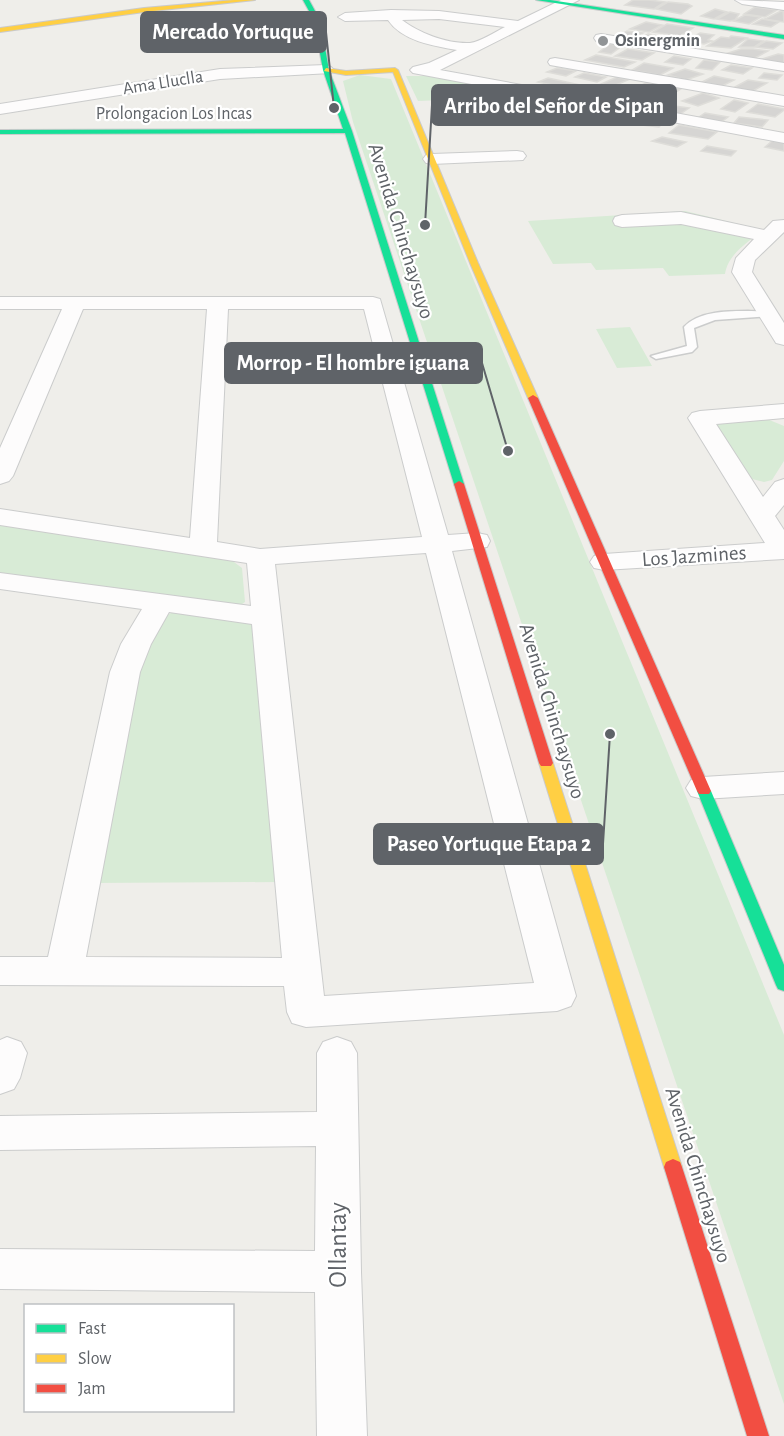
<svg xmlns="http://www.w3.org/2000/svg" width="784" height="1436" font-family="'Alegreya Sans',sans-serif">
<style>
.green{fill:#d8ebd6}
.building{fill:#d6d5d3;stroke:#deddd9;stroke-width:1.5}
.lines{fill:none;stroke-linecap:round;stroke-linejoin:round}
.lane-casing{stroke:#cbcccc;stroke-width:3}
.street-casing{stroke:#cbcccc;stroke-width:2}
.fast-casing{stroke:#cacacb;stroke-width:2}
.slow-casing{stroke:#cacacb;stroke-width:2}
.jam-casing{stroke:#cacacb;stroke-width:2}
.lane{fill:#fdfcfc;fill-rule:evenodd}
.street{fill:#fdfcfc;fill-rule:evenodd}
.fast{fill:#16e098;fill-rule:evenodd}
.slow{fill:#ffcf43;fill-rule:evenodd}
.jam{fill:#f24e42;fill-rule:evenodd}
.poi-dot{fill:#919496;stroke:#fff;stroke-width:2}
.labels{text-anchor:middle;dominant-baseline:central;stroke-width:4.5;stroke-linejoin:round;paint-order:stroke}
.far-poi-label{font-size:18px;font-weight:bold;fill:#5f6368;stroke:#fff;text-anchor:start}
.far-street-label{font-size:18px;fill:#5f6368;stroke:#fff}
.street-label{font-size:21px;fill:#5f6368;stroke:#fff}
.near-street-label{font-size:26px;fill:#5f6368;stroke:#fff}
.leader{fill:none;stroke:#5f6368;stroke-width:2}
.callout-dot{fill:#5f6368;stroke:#fff;stroke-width:2}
.callout{fill:#5f6368;stroke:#5f6368;stroke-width:2}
.callout-label{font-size:22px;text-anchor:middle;font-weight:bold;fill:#fff}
</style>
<rect width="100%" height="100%" fill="#efeeea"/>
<path class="green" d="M360 75 391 79 784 1035V1404L353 122 343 81Z
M406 76H431L538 96 418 101Z
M685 211 763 230C748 242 728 254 725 274L669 276 663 268 596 270 591 263 553 264 528 221Z
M630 327 652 366 617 368 596 329Z
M767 419 784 426V461L772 480 764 482 748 478 715 422Z
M0 519 230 559 242 568 245 602 239 606 0 573Z
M175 611 253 622 279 882 91 883 128 695 160 619Z"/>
<path class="building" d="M633 0H649L665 2 654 9 625 5Z
M668 2 688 4 692 6 681 14 656 9Z
M755 7 777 10 765 17 744 14Z
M715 9 727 12 714 19 701 16Z
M783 10 784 22 765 19Z
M730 12 739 14 735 20 730 21 717 19Z
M745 15 761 17 749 24 733 21Z
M762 19 779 22 771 27 753 24Z
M646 22 662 25 649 32 630 29Z
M667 24 693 28 680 36 653 32Z
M627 31 643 33 632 39 616 37Z
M700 33 714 35 708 40 712 41 704 44 685 41Z
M648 34 664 37 652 44 635 41Z
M731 36 747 38 731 48 707 46 721 37 729 38Z
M668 37 683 40 669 47 655 44Z
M748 39 763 41 754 47H739Z
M766 41 782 43 773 49 756 47Z
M610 44 622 46 611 54 599 52Z
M628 49 654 53 642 60 615 56Z
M741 49H753L768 51 753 59 722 55Z
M778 54 784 55V64L759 60Z
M596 55 635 62 624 67 585 60Z
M674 56 691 59 683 65 665 62Z
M704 60 720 62 712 70 696 68Z
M644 63 673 68 660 75 632 70Z
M731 65 752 68 743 74 722 70Z
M557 68 576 71 566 76 547 72Z
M685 69 703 74 686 80 668 75Z
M584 73 606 77 597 82 575 77Z
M764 73 782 75 777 80 759 78Z
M714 76 734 80 722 86 702 82Z
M617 77 628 80 611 87 599 85Z
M548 78 580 85 571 89 538 82Z
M748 80 767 83 751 92 733 88Z
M646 83 681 89 671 95 635 88Z
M703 93 719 98 698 106 682 101Z
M734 100 748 103 735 112 721 109Z
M758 104 784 109V110L775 117 747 112Z
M667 105 689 108 676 117 654 113Z
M705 113 728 117 720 123 696 119Z
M629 116 665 120 659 127 623 123Z
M739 117 768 120 762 127 734 123Z
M679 125 717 132 708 139 669 133Z
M662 137 686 142 677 147 652 141Z
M772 141 784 143V151L765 147Z
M707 146 736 151 731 156 701 151Z"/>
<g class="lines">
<defs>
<path id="lane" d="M767 311 771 312V316L715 320 694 328 697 347 692 352 656 359 651 356 687 346 684 327C703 307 742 312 767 311Z"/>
<path id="street" d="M561 0H579L440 70 784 133V143L413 73 410 70 413 67 429 63 457 50C434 46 402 41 388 20L345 21 338 17 345 13 391 10 439 11 518 21ZM439 19 505 27C495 32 480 42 470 43 447 44 419 33 402 20Z
M735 0 784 2V10L742 4Z
M601 34 784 63V71L596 41 594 38 596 35Z
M555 58 784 96V106L550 65 548 62 550 59Z
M326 65 331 67 334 70 331 73 220 79 0 114V104L220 69Z
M517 151 523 152 526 156 523 160 432 164 426 163 423 159 426 155 432 154Z
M681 212 764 230 773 221 784 220V232L755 260 752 272 784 323V345L776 343 732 272 736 258 754 239 681 224 622 227 615 225 613 221 615 217 622 215Z
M0 297H373L380 299 448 535 477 533 487 535 490 541 487 547 452 551 576 996 571 1006 557 1011 306 1027 292 1023 287 1012 284 986 0 985V957H48L110 672 121 644 142 609 0 589V573L251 606 247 563 0 525V509L190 538 207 309H83L13 476 9 481 0 484V448L62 309H0ZM228 309H364L422 537 260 549 217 542ZM426 553 534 983 324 996 275 564ZM169 612 252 624 282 958 86 957 140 672 151 644Z
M784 404V418L716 424 763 497 775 482 784 479V505L775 516 784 530V559L604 570 594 568 590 562 594 556 604 554 765 543 688 418 692 413 700 411Z
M784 772V794L703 799 691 796 686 788 691 780 703 777Z
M7 1037 21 1042 27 1053 20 1078 14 1089 0 1094V1040Z
M337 1037 351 1042 357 1053 361 1272 367 1436H317L315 1292 0 1289V1249L315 1251 316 1146 0 1150V1116L317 1112V1053L323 1042Z"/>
<path id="fast" d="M303 0H309L320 20 329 70 352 131 464 484 463 486H455L454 484 345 133 0 134V130L343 129 323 70 314 20Z
M536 0H550L784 35V39Z
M704 786 711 791 784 965V991L778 989 776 985 697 791Z"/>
<path id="slow" d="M234 0H255L144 12 0 32V28L144 8Z
M326 68 346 71 395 68 398 70 478 263 538 398 537 400 533 401 528 398 470 263 393 72 346 75 324 71Z
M546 759 553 763 682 1167 680 1172 673 1175 666 1172 664 1167 539 763Z"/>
<path id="jam" d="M533 395 538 398 711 791 709 794H699L697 791 528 398Z
M459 481 464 484 553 763 551 766H541L539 763 454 484Z
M673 1159 680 1162 682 1167 769 1436H747L664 1167 666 1162Z"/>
</defs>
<use href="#lane" class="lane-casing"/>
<use href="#street" class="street-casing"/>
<use href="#fast" class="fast-casing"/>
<use href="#slow" class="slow-casing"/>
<use href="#jam" class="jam-casing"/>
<use href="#lane" class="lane"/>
<use href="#street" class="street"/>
<use href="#fast" class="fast"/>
<use href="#slow" class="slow"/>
<use href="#jam" class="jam"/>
</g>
<circle class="poi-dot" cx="603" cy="41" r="6"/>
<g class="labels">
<g class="far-poi-label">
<text x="615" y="41">Osinergmin</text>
</g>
<g class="far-street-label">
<text transform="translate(163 83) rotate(-9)">Ama Lluclla</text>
<text x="174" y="114">Prolongacion Los Incas</text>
</g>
<g class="street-label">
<text transform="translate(401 231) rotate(73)">Avenida Chinchaysuyo</text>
<text transform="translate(694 556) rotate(-4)">Los Jazmines</text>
<text transform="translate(552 711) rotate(73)">Avenida Chinchaysuyo</text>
<text transform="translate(698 1175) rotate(73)">Avenida Chinchaysuyo</text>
</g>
<g class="near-street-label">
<text transform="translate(338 1245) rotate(-90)">Ollantay</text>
</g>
</g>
<path class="leader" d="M334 108L326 32M425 225L432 105M508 451L482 363M610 734L603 844"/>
<g class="callout-dot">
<circle cx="334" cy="108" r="6"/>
<circle cx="425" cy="225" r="6"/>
<circle cx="508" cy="451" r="6"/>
<circle cx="610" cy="734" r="6"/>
</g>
<g class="callout">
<rect x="141" y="12" width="185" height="40" rx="6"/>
<rect x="432" y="85" width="244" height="40" rx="6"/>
<rect x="225" y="343" width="257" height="40" rx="6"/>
<rect x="374" y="824" width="229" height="40" rx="6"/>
</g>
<g class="callout-label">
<text x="233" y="39">Mercado Yortuque</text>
<text x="554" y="113">Arribo del Señor de Sipan</text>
<text x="353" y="370">Morrop - El hombre iguana</text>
<text x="489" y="851">Paseo Yortuque Etapa 2</text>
</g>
<rect x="24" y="1304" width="210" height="108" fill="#ffffff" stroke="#bfc1c3" stroke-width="1.5"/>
<rect x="36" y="1324" width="30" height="9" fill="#16e098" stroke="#bfc1c3" stroke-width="1.5"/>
<text x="78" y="1334" font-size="18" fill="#5f6368">Fast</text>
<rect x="36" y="1354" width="30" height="9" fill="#ffcf43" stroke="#bfc1c3" stroke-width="1.5"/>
<text x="78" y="1364" font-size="18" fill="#5f6368">Slow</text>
<rect x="36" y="1384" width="30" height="9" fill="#f24e42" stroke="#bfc1c3" stroke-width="1.5"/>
<text x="78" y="1394" font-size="18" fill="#5f6368">Jam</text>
</svg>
